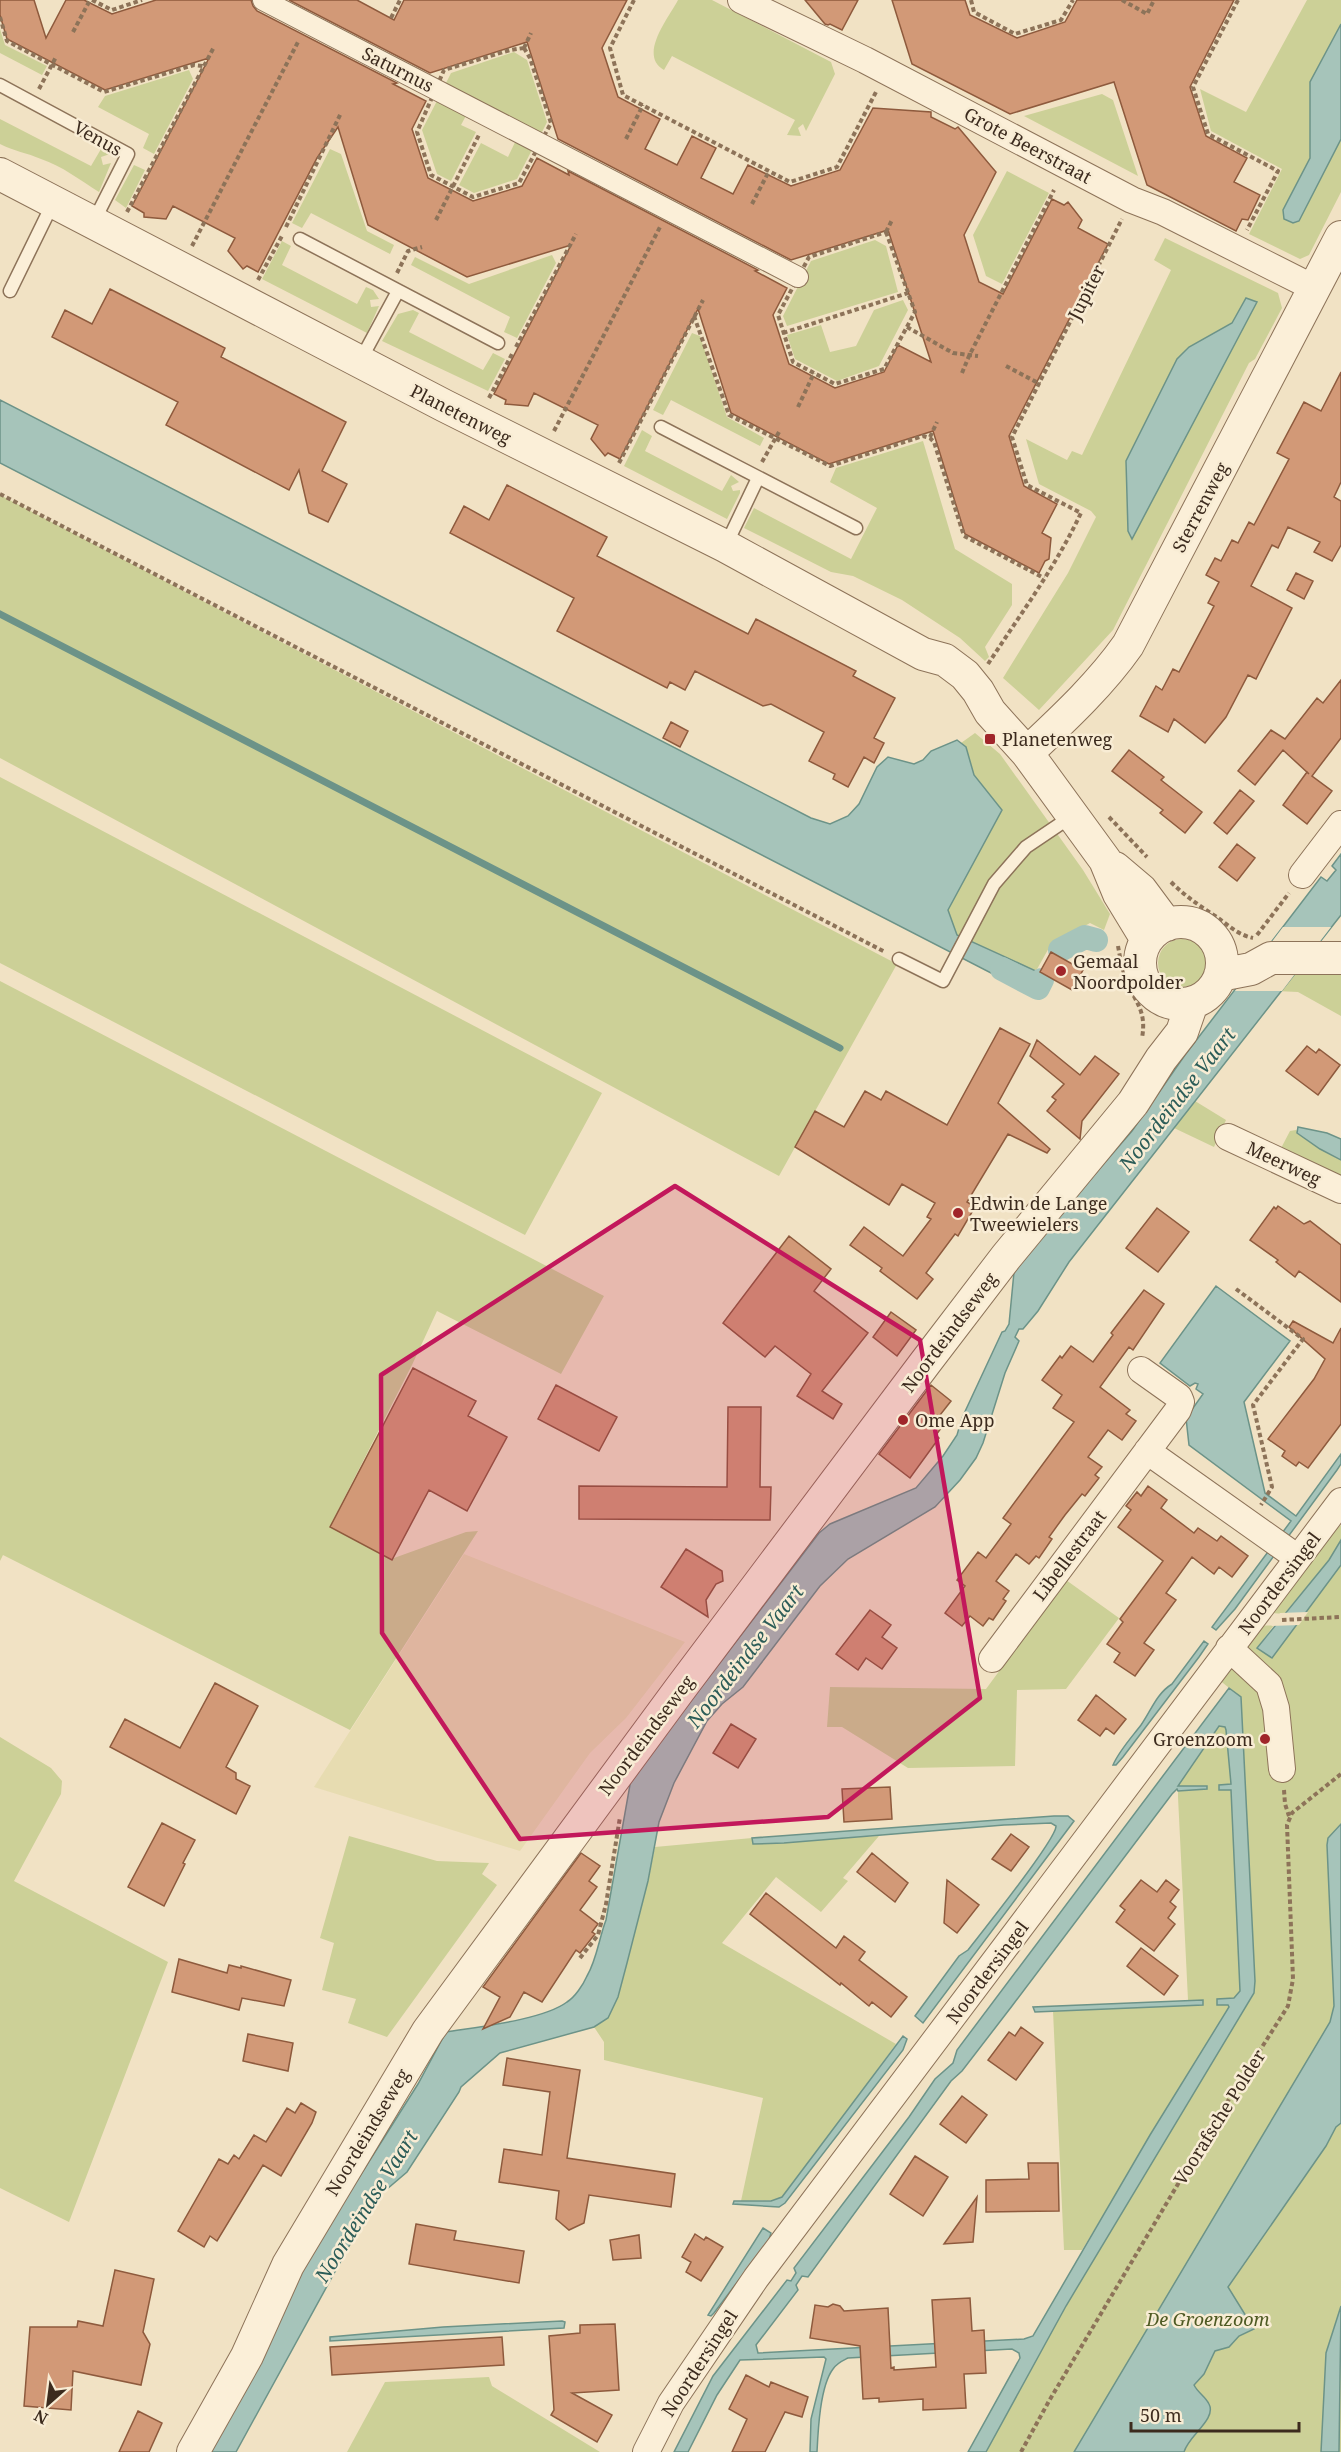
<svg xmlns="http://www.w3.org/2000/svg" width="1341" height="2452" font-family="'Noto Serif',serif">
<style>
.farmland{fill:#e7dcb1}
.green{fill:#ccd097;fill-rule:evenodd}
.water{fill:#a6c4ba;stroke:#6c9388;stroke-width:1.5;fill-rule:evenodd}
.pier{fill:#f1e2c4}
.lines{fill:none;stroke-linecap:round;stroke-linejoin:round}
.stream{stroke:#6c9388;stroke-width:7}
.canal{stroke:#a6c4ba;stroke-width:24}
.building{fill:#d29977;stroke:#8e5a3d;stroke-width:1.5}
.service-casing{stroke:#8d7359;stroke-width:15}
.pedestrian-casing{stroke:#8d7359;stroke-width:22}
.minor-casing{stroke:#8d7359;stroke-width:28}
.tertiary-casing{stroke:#8d7359;stroke-width:34}
.path{stroke:#8d7359;stroke-width:4;stroke-dasharray:4.5 3;stroke-linecap:butt}
.service{stroke:#fbefd8;stroke-width:12}
.pedestrian{stroke:#fbefd8;stroke-width:20}
.minor{stroke:#fbefd8;stroke-width:26}
.tertiary{stroke:#fbefd8;stroke-width:32}
.marked{fill:#c2185b;fill-opacity:0.2;stroke:#c2185b;stroke-width:4.5;stroke-linejoin:round}
.poi-dot{fill:#a0252a;stroke:#f8ecd4;stroke-width:2}
.labels{text-anchor:middle;dominant-baseline:central;stroke-width:5;stroke-linejoin:round;paint-order:stroke}
.street-label{font-size:18px;fill:#3c2b1e;stroke:#f8ecd4}
.poi-label{font-size:18px;fill:#3c2b1e;stroke:#f8ecd4;text-anchor:start}
.park-label{font-size:18px;font-style:italic;fill:#4e5a23;stroke:#f8ecd4}
.water-label{font-size:20px;font-style:italic;fill:#2c5d58;stroke:#f8ecd4}
</style>
<rect width="100%" height="100%" fill="#f1e2c4"/>
<path class="farmland" d="M464 1554 685 1642 626 1718 590 1753 520 1851 314 1787Z"/>
<path class="green" d="M678 0H712L831 62 835 74 806 131 803 124 798 128 801 136 787 135 795 120 672 56 664 70C638 55 668 19 678 0Z
M1307 0H1341V24L1310 82V158L1283 210 1294 222 1299 221 1341 139V192L1309 255 1300 259 1249 234 1282 169 1211 131 1200 89 1246 112Z
M0 29 5 45 47 66 42 75 0 53Z
M514 52 527 60 547 122 540 136 444 87 451 73Z
M189 70 193 79 154 154 143 148 149 134 98 107 105 96Z
M1102 94 1113 100 1138 176 1024 116Z
M440 95 469 110 461 125 476 132 451 181 437 174 422 130Z
M0 119 91 166 101 149 110 154 101 157 103 165 111 163 99 192C80 180 62 166 41 159 27 153 14 151 0 144Z
M518 136 535 144 517 179 474 193 459 185 481 143 508 157Z
M330 149 341 154 367 231 394 245 390 254 311 213 302 228 292 223Z
M134 165 145 170 126 208 115 200Z
M1007 171 1049 193 1002 284 986 276 973 235Z
M1165 238 1278 293 1282 308 1255 359 1249 363 1113 630 1039 710 1003 678 1068 573 1096 517 1091 511 1039 484 1026 439 1067 460 1072 451 1082 455 1171 270 1154 260ZM1246 298 1256 302 1132 538 1128 531 1126 461 1189 347 1232 323Z
M875 240 886 246 898 292 787 326 783 316 811 261Z
M282 241 291 246 282 265 357 304 366 287 373 290 379 299 370 300 371 307 379 306 367 333 262 279Z
M552 255 556 263 517 338 504 332 510 317 411 265 415 257 469 284Z
M903 300 908 310 879 366 837 381 795 359 787 335 821 325 830 352 856 346 874 310Z
M413 310 419 313 409 332 483 370 493 353 505 359 488 391 382 341 398 314Z
M692 333 700 336 727 417 764 438 760 446 671 400 663 415 653 410Z
M642 430 652 436 645 451 722 491 731 475 739 482 731 486 733 491 740 490V493L727 519 624 466Z
M923 441 955 549 1012 584V605L985 647 989 657 985 661 960 638 902 600 853 576 831 572 744 528 754 508 851 559 877 508 830 482 836 468Z
M0 495 897 964 779 1176 0 758Z
M975 733 1000 754 1083 870 1110 914 1104 930 1090 923 1050 946 1036 971 957 935 948 910 1002 810 974 775 966 748 961 743Z
M0 777 602 1093 525 1235 0 963Z
M1158 963a24 24 0 1 1 48 0a24 24 0 1 1-48 0Z
M1341 970V1016L1298 992 1229 989 1266 976Z
M0 981 604 1296 561 1374 437 1311 412 1365 332 1522 394 1558 466 1532 478 1531 350 1730 3 1555 0 1561Z
M1195 1101 1226 1120 1214 1147 1174 1128Z
M1296 1130 1320 1149 1341 1160V1181L1279 1152 1290 1131Z
M1341 1525V1540L1329 1560 1284 1614 1272 1613 1332 1532Z
M1341 1561V2452H980L1236 1997 1228 2005 1229 2007 1082 2250H1064L1053 2011 1203 2005V2000H1188L1178 1797V1791L1196 1790V1786H1178L1233 1691 1218 1679 1243 1652 1259 1626 1274 1625 1257 1648 1263 1652Z
M1066 1580 1119 1618 1066 1689 1017 1690 1015 1766 908 1768 842 1727H827L830 1687 986 1689Z
M0 1737 51 1768 62 1781 61 1794 14 1881 168 1962 69 2222 0 2188Z
M349 1836 437 1861 489 1863 482 1874 497 1885 387 2037 348 2023 356 1999 322 1990 334 1943 320 1938Z
M879 1836 843 1878 848 1881 821 1912 776 1877 722 1943 896 2044 809 2164 782 2197 776 2200 741 2201 763 2098 604 2060V2042L594 2027 608 2018 618 1997 648 1881 655 1847 752 1838 753 1843Z
M489 2377 492 2386 600 2452H347L385 2382Z"/>
<path class="water" d="M1341 24V139L1299 221 1293 223 1284 219 1283 210 1310 158V82Z
M1246 298 1257 302 1132 539 1128 531 1126 461 1177 359 1189 347 1232 323Z
M0 400 811 818 830 824 848 816 859 804 877 767 888 757 914 764 923 760 931 751 957 740 966 747 974 775 1002 810 948 910 957 935 1036 971 1026 991 0 463Z
M1341 854V915L1069 1262 1038 1311 1023 1329H1019L1015 1337 1019 1341 1005 1373 983 1443 976 1458 960 1480 935 1507 848 1559 820 1586 743 1687 722 1704 707 1721 674 1783 659 1822 648 1881 627 1963 618 1997 608 2018 594 2027 500 2053 461 2087 459 2092 407 2172 380 2195 371 2194 361 2212 365 2217 236 2452H210L313 2250 418 2084 446 2032C477 2027 543 2020 567 2002 575 1997 583 1985 587 1976 597 1959 599 1938 606 1920L631 1779 819 1533 830 1524 916 1488 943 1456 957 1435 962 1418 1002 1332 1005 1331 1009 1324 1014 1272 1051 1225 1132 1131 1185 1055 1321 877 1327 881 1336 870 1332 866Z
M1298 1127 1327 1133 1341 1139V1160L1320 1149 1297 1133Z
M1216 1286 1290 1341 1244 1402 1265 1493 1296 1516 1341 1454V1464L1337 1470 1235 1609 1216 1630 1212 1627 1291 1521 1189 1445 1186 1418 1203 1394 1196 1389 1198 1384 1195 1383 1190 1386 1160 1363Z
M1341 1540V1565L1272 1658 1257 1648 1329 1560Z
M1204 1641 1208 1644 1199 1657 1123 1757 1116 1765H1113C1119 1751 1131 1738 1141 1725 1151 1711 1156 1694 1172 1684Z
M1229 1688 1241 1697 1255 1981 1254 1993 1066 2306 986 2452H968L1020 2358 1019 2353 1012 2349 848 2358C842 2361 837 2363 833 2369 820 2386 818 2431 817 2452H810L811 2419 826 2359 824 2357 740 2360 717 2395 688 2452H674L713 2376 787 2280 791 2281 796 2273 794 2268 909 2117 935 2079 953 2063 957 2050ZM1219 1726 1225 1727 1226 1730 1231 1784 1219 1785V1790H1231L1240 1991 1234 1998 1217 1999V2005H1228L1229 2007 1150 2135 1033 2336 1024 2339 758 2353 756 2345 798 2290 796 2285 802 2276 808 2277 951 2081 962 2071 1012 2006 1172 1794 1177 1789 1178 1791 1207 1789V1786H1178Z
M1054 1816H1068L1074 1821 923 2023 915 2016 959 1956 968 1950C981 1933 1057 1839 1056 1826L1051 1823 1004 1825 784 1843 753 1844 752 1838Z
M1341 1824V2123L1336 2127 1326 2146 1228 2287 1254 2329 1239 2336 1229 2347 1215 2351 1204 2374 1194 2385C1198 2393 1205 2396 1209 2404 1217 2419 1188 2436 1184 2452H1074L1330 2022 1334 2006 1327 1845 1328 1838Z
M1203 2000V2005L1035 2012 1033 2007Z
M903 2036 907 2039 903 2050 785 2203 779 2207 733 2204 734 2201H771L782 2197Z
M763 2228 771 2233 769 2240 714 2313 711 2316 708 2315Z
M1341 2306 1339 2452H1321L1326 2353Z
M562 2321 565 2322 564 2328 330 2341V2337L443 2327Z"/>
<path class="pier" d="M1283 927H1331L1282 991H1235Z
M1308 1612 1299 1625 1271 1626 1280 1613Z"/>
<g class="lines">
<path class="stream" d="M0 614 840 1048"/>
<path class="canal" d="M1060 950 1085 937 1096 940
M1002 969 1038 988 1042 980"/>
</g>
<path class="building" d="M0 0H34L46 38 66 0H84L112 14 156 0H251L253 6 257 11 397 83 393 84 426 101 412 129 428 178 473 201 522 186 537 158 569 175 568 171 758 270 755 271 787 288 773 315 789 364 835 388 884 372 898 345 931 362 888 230 791 260 558 139 527 42 430 73 289 0H357L394 20 404 0H627L602 48 618 97 660 119 645 149 677 165 692 136 716 148 701 178 733 194 748 165 791 186 840 170 873 108 931 112V117L955 129 958 127 996 172 964 235 979 282 1003 294 1052 199 1064 205 1068 202 1082 220 1078 228 1108 244 1009 436 1024 486 1057 504 1042 533 1051 538 1049 559 1045 561 1039 573 965 534 933 431 829 464 731 413 698 309 620 459 608 453 605 456 591 439 598 425 534 393 528 406 505 404 506 400 494 394 571 245 467 277 368 225 338 127 317 158 258 272 247 266 243 269 228 251 235 238 173 206 166 219 144 217V213L132 206 209 58 105 90 7 39 0 15Z
M805 0H858L842 30 830 24 828 25 825 24Z
M892 0H965L970 15 1017 38 1065 22 1077 0H1234L1190 87 1206 136 1247 158 1234 182 1260 195 1248 220 1242 219 1236 231 1147 185 1114 82 1010 114 912 64Z
M110 289 225 348 221 357 346 422 322 471 347 484 328 522 309 513 299 470 289 490 166 425 178 402 52 337 65 310 92 324Z
M1341 372V482L1334 497 1341 501V545L1332 561 1314 552 1320 542 1288 527 1278 548 1272 545 1251 586 1292 608 1256 679 1248 675 1226 717 1205 743 1174 719 1168 732 1140 716 1156 686 1162 690 1173 669 1179 672 1214 606 1208 603 1219 582 1206 575 1215 558 1221 561 1232 540 1238 543 1249 522 1254 525 1289 459 1277 453 1304 402 1321 411Z
M507 485 607 537 597 556 748 634 756 619 856 671 853 676 895 698 874 738 884 743 874 763 864 757 848 787 833 779 835 774 809 761 824 732 771 704 763 706 695 671 685 690 670 682 667 688 557 631 574 598 450 533 464 506 489 520Z
M1296 573 1313 581 1304 599 1287 590Z
M1341 680V738L1312 776 1332 791 1307 824 1283 805 1307 772 1309 774 1283 750 1255 785 1238 771 1271 730 1285 739 1317 698 1323 703Z
M671 722 688 731 680 747 663 738Z
M1129 750 1164 777 1161 780 1202 812 1185 833 1160 813 1163 810 1112 771Z
M1240 790 1254 801 1227 834 1214 823Z
M1237 844 1255 858 1237 881 1219 867Z
M1051 952 1083 970 1072 990 1040 972Z
M1000 1028 1030 1044 998 1103 1050 1149 1047 1153 1008 1134 967 1202 975 1207 958 1236 955 1234 926 1273 933 1279 917 1299 880 1271 882 1268 850 1245 864 1227 903 1256 931 1219 927 1217 935 1203 902 1184 889 1205 795 1147 815 1111 844 1127 865 1091 881 1100 886 1091 947 1125Z
M1037 1040 1080 1075 1095 1056 1119 1074 1082 1121 1080 1139 1047 1111 1056 1100 1052 1097 1064 1084 1030 1056Z
M1307 1046 1316 1053 1319 1049 1340 1065 1318 1095 1286 1071Z
M1278 1206 1304 1224 1310 1221 1341 1245V1302L1299 1271 1295 1277 1276 1262 1278 1260 1250 1240 1274 1207 1276 1209Z
M1157 1208 1189 1232 1158 1272 1126 1248Z
M789 1236 831 1269 814 1291 868 1333 822 1391 842 1404 833 1419 797 1396 811 1374 775 1346 765 1357 723 1323Z
M1144 1290 1164 1304 1133 1350 1129 1347 1100 1387 1130 1410 1126 1414 1136 1421 1122 1440 1108 1430 1088 1457 1102 1467 1095 1475 1099 1478 1085 1496 1082 1494 1065 1515 1049 1537 1052 1539 1039 1558 1036 1556 1029 1564 1016 1554 996 1581 1009 1591 1003 1599 1006 1601 993 1620 989 1618 983 1626 970 1616 962 1626 945 1613 965 1586 957 1580 978 1552 986 1558 1011 1524 1003 1518 1074 1422 1053 1408 1062 1395 1042 1380 1060 1356 1062 1358 1071 1346 1093 1362 1113 1335 1111 1333Z
M891 1312 916 1330 897 1356 873 1337Z
M1293 1321 1333 1343 1341 1328V1424L1308 1468 1299 1462 1296 1466 1282 1456 1285 1451 1268 1439 1314 1379 1325 1359 1289 1327Z
M413 1368 476 1401 468 1416 507 1437 467 1511 429 1490 392 1560 330 1527Z
M556 1385 617 1417 599 1451 538 1419Z
M931 1385 951 1401 940 1415 947 1420 936 1435 939 1438 910 1478 879 1454Z
M728 1407H761L760 1487H771L770 1520 579 1519V1486L727 1487Z
M1148 1486 1167 1500 1161 1508 1194 1533 1198 1528 1217 1541 1221 1536 1248 1556 1232 1577 1219 1567 1214 1574 1192 1557 1166 1593 1176 1600 1144 1643 1154 1650 1135 1676 1114 1662 1120 1653 1107 1644 1123 1622 1120 1619 1163 1561 1118 1527 1131 1510 1126 1506 1137 1492 1141 1496Z
M686 1549 722 1571 723 1581 716 1584 706 1600 708 1617 661 1587Z
M870 1610 891 1625 882 1637 897 1648 882 1669 866 1658 858 1670 836 1654Z
M215 1683 258 1706 226 1767 236 1773V1779L250 1786 236 1814 110 1747 125 1719 180 1748Z
M1096 1695 1126 1719 1114 1734 1106 1728 1100 1736 1078 1720Z
M731 1724 756 1739 738 1768 713 1753Z
M890 1787 892 1819 844 1822 842 1789Z
M162 1823 195 1840 183 1863 185 1864 164 1906 128 1887Z
M1011 1834 1029 1847 1011 1871 992 1859Z
M581 1853 600 1866 589 1881 597 1887 580 1910 598 1924 592 1932 595 1934 580 1953 576 1950 542 2002 524 1992 510 2017 483 2029 500 1997 483 1987Z
M872 1853 908 1883 895 1902 857 1872Z
M947 1880 979 1905 957 1933 944 1923Z
M1141 1880 1157 1892 1166 1880 1179 1890 1170 1902 1176 1907 1168 1918 1175 1924 1154 1951 1116 1922 1125 1910 1120 1906Z
M766 1893 836 1948 844 1936 865 1952 859 1960 907 1997 891 2017 872 2002 869 2006 841 1983 840 1985 750 1914Z
M1141 1948 1178 1976 1164 1995 1127 1966Z
M179 1959 227 1973 229 1965 241 1968V1966L291 1980 284 2006 242 1998 239 2010 172 1992Z
M1021 2027 1043 2043 1016 2080 988 2060 1009 2032 1015 2036Z
M248 2034 293 2043 288 2071 243 2061Z
M507 2058 580 2070 567 2158 675 2174 671 2207 589 2195 584 2223 569 2230 556 2219 559 2191 499 2182 504 2149 542 2155 550 2092 503 2085Z
M962 2096 987 2115 966 2143 940 2124Z
M301 2103 316 2112 312 2123 281 2176 263 2165 217 2241 210 2236 204 2247 178 2231 219 2159 228 2164 234 2155 239 2159 254 2135 266 2142 287 2108 295 2113Z
M915 2156 948 2177 923 2216 890 2194Z
M1028 2163H1058L1059 2211 986 2212V2180L1029 2179Z
M977 2197 973 2242 944 2244Z
M416 2224 456 2231 454 2240 524 2251 519 2283 409 2264Z
M695 2234 704 2240 706 2237 723 2247 701 2281 686 2272 691 2262 682 2257Z
M639 2235 641 2258 613 2260 610 2240Z
M115 2270 154 2279 143 2332 150 2344 141 2385 73 2371 71 2410 24 2406 30 2327H77L78 2321 103 2326Z
M970 2298 972 2331 984 2330 986 2373 964 2374 966 2408 923 2410V2399L879 2402V2398L863 2399 860 2346 810 2338 815 2305 828 2307 833 2304 840 2306 844 2311 888 2308 891 2368 894 2367V2370L936 2367 932 2300Z
M615 2324 619 2390 572 2393 612 2415 597 2442 551 2415 554 2410 549 2336 580 2333V2325Z
M502 2337 504 2365 332 2375 330 2347Z
M746 2375 769 2387 771 2382 808 2397 802 2417 785 2412 765 2452H732L747 2419 729 2409Z
M138 2411 162 2423 149 2452H119Z"/>
<g class="lines">
<defs>
<path id="service" d="M0 85 128 154 94 221
M300 239 498 343
M10 291 53 203
M360 361 398 291
M661 427 856 528
M726 545 758 478
M899 959 943 981 994 884 1026 847 1072 816"/>
<path id="pedestrian" d="M263 0 798 277"/>
<path id="minor" d="M741 0 865 60 1132 200 1163 212 1314 288
M1302 875 1341 824
M1228 1137 1341 1190
M1147 1451 1298 1558
M1229 1648 1269 1685 1276 1708 1282 1769
M992 1659 1178 1410 1181 1402 1179 1397 1141 1370
M646 2452 671 2403 756 2278 1341 1501"/>
<path id="tertiary" d="M0 174 445 406 725 546 923 654 945 660 965 675 978 691 990 712 1027 753 1105 860 1119 894 1147 940
M1027 753C1062 720 1100 685 1128 645L1341 237
M1115 868 1141 890 1167 925
M1140 963a41 41 0 1 1 82 0a41 41 0 1 1-82 0Z
M1220 975 1251 969 1271 958H1341
M193 2452 247 2356 288 2265 428 2031 680 1689 925 1363 1006 1257 1133 1103 1161 1059 1182 1032 1192 1003"/>
</defs>
<use href="#service" class="service-casing"/>
<use href="#pedestrian" class="pedestrian-casing"/>
<use href="#minor" class="minor-casing"/>
<use href="#tertiary" class="tertiary-casing"/>
<path class="path" d="M92 0 112 10 142 0
M634 0 610 48 623 95 790 182 837 167 877 90
M971 0 974 12 1015 34 1061 20 1073 0
M1122 0 1147 14 1154 0
M1238 0 1193 87 1208 134 1278 171 1247 230
M0 17 7 41 104 92 194 65 203 66
M391 18 400 0
M73 32 90 0
M524 48 530 58 551 123 519 183 473 197 431 175 417 132 444 70 510 50Z
M524 48 531 33
M39 89 56 57
M626 139 643 105
M752 204 769 171
M127 212 214 47
M436 220 480 133
M286 227 341 113
M886 232 915 312 884 369 835 384 793 362 778 315 809 257Z
M886 232 892 220
M192 246 299 40
M397 273 408 251 422 247
M258 280 283 234
M694 316 729 415 830 466 923 436 930 438 934 442 964 536 1044 578
M907 327 953 353 978 356
M783 333 908 293
M516 347 576 234
M1006 366 1040 384
M962 373 969 356 1054 190
M489 398 512 354
M798 407 814 373
M554 431 660 227
M930 437 937 422
M762 462 779 432
M619 463 703 300
M0 494 885 952
M988 664C1020 615 1056 566 1081 513L1027 485 1012 437 1122 219
M1109 817 1147 857
M1171 882C1184 895 1197 904 1212 914 1227 923 1235 934 1253 938
M1257 935 1289 893
M1118 946C1120 957 1122 969 1126 979 1135 1003 1147 1010 1142 1038
M1236 1289 1303 1339 1253 1405 1272 1487 1261 1505
M1282 1620 1341 1617
M1284 1790 1285 1804 1289 1816
M580 1958 598 1935 606 1904 620 1817
M1021 2452 1049 2401 1219 2115 1288 2006 1293 1979 1287 1825 1292 1813 1341 1774"/>
<use href="#service" class="service"/>
<use href="#pedestrian" class="pedestrian"/>
<use href="#minor" class="minor"/>
<use href="#tertiary" class="tertiary"/>
</g>
<path class="marked" d="M675 1186 920 1340 980 1698 828 1817 520 1839 382 1633 381 1375Z"/>
<g class="poi-dot">
<rect x="984" y="733" width="12" height="12" rx="3"/>
<circle cx="1061" cy="971" r="6"/>
<circle cx="958" cy="1213" r="6"/>
<circle cx="903" cy="1420" r="6"/>
<circle cx="1265" cy="1739" r="6"/>
</g>
<g class="labels">
<g class="street-label">
<text transform="translate(398 69) rotate(27)">Saturnus</text>
<text transform="translate(98 138) rotate(29)">Venus</text>
<text transform="translate(1028 145) rotate(28)">Grote Beerstraat</text>
<text transform="translate(1086 292) rotate(-63)">Jupiter</text>
<text transform="translate(461 414) rotate(27)">Planetenweg</text>
<text transform="translate(1200 507) rotate(-62)">Sterrenweg</text>
<text transform="translate(1284 1163) rotate(25)">Meerweg</text>
<text transform="translate(949 1332) rotate(-53)">Noordeindseweg</text>
<text transform="translate(1069 1555) rotate(-53)">Libellestraat</text>
<text transform="translate(1279 1583) rotate(-53)">Noordersingel</text>
<text transform="translate(646 1735) rotate(-53)">Noordeindseweg</text>
<text transform="translate(987 1972) rotate(-53)">Noordersingel</text>
<text transform="translate(1219 2117) rotate(-58)">Voorafsche Polder</text>
<text transform="translate(367 2132) rotate(-59)">Noordeindseweg</text>
<text transform="translate(699 2363) rotate(-57)">Noordersingel</text>
</g>
<g class="poi-label">
<text x="1002" y="739">Planetenweg</text>
<text x="1073" y="961">Gemaal<tspan x="1073" dy="21">Noordpolder</tspan></text>
<text x="970" y="1203">Edwin de Lange<tspan x="970" dy="21">Tweewielers</tspan></text>
<text x="915" y="1420">Ome App</text>
<text x="1253" y="1739" text-anchor="end">Groenzoom</text>
</g>
<g class="park-label">
<text x="1208" y="2319">De Groenzoom</text>
</g>
<g class="water-label">
<text transform="translate(1177 1099) rotate(-52)">Noordeindse Vaart</text>
<text transform="translate(745 1656) rotate(-52)">Noordeindse Vaart</text>
<text transform="translate(366 2206) rotate(-58)">Noordeindse Vaart</text>
</g>
</g>
<g transform="translate(48 2404) rotate(208)" stroke="#f8ecd4" stroke-width="4.5" paint-order="stroke">
<path d="M0-4.5L10 22L0 15L-10 22Z" fill="#3c2b1e"/>
<text y="-9" font-size="16" font-weight="bold" text-anchor="middle" fill="#3c2b1e">N</text>
</g>
<path d="M1131 2422v9h168v-9" fill="none" stroke="#3c2b1e" stroke-width="3"/>
<text x="1140" y="2422" font-size="18" fill="#3c2b1e" stroke="#f8ecd4" stroke-width="4.5" paint-order="stroke">50 m</text>
</svg>
